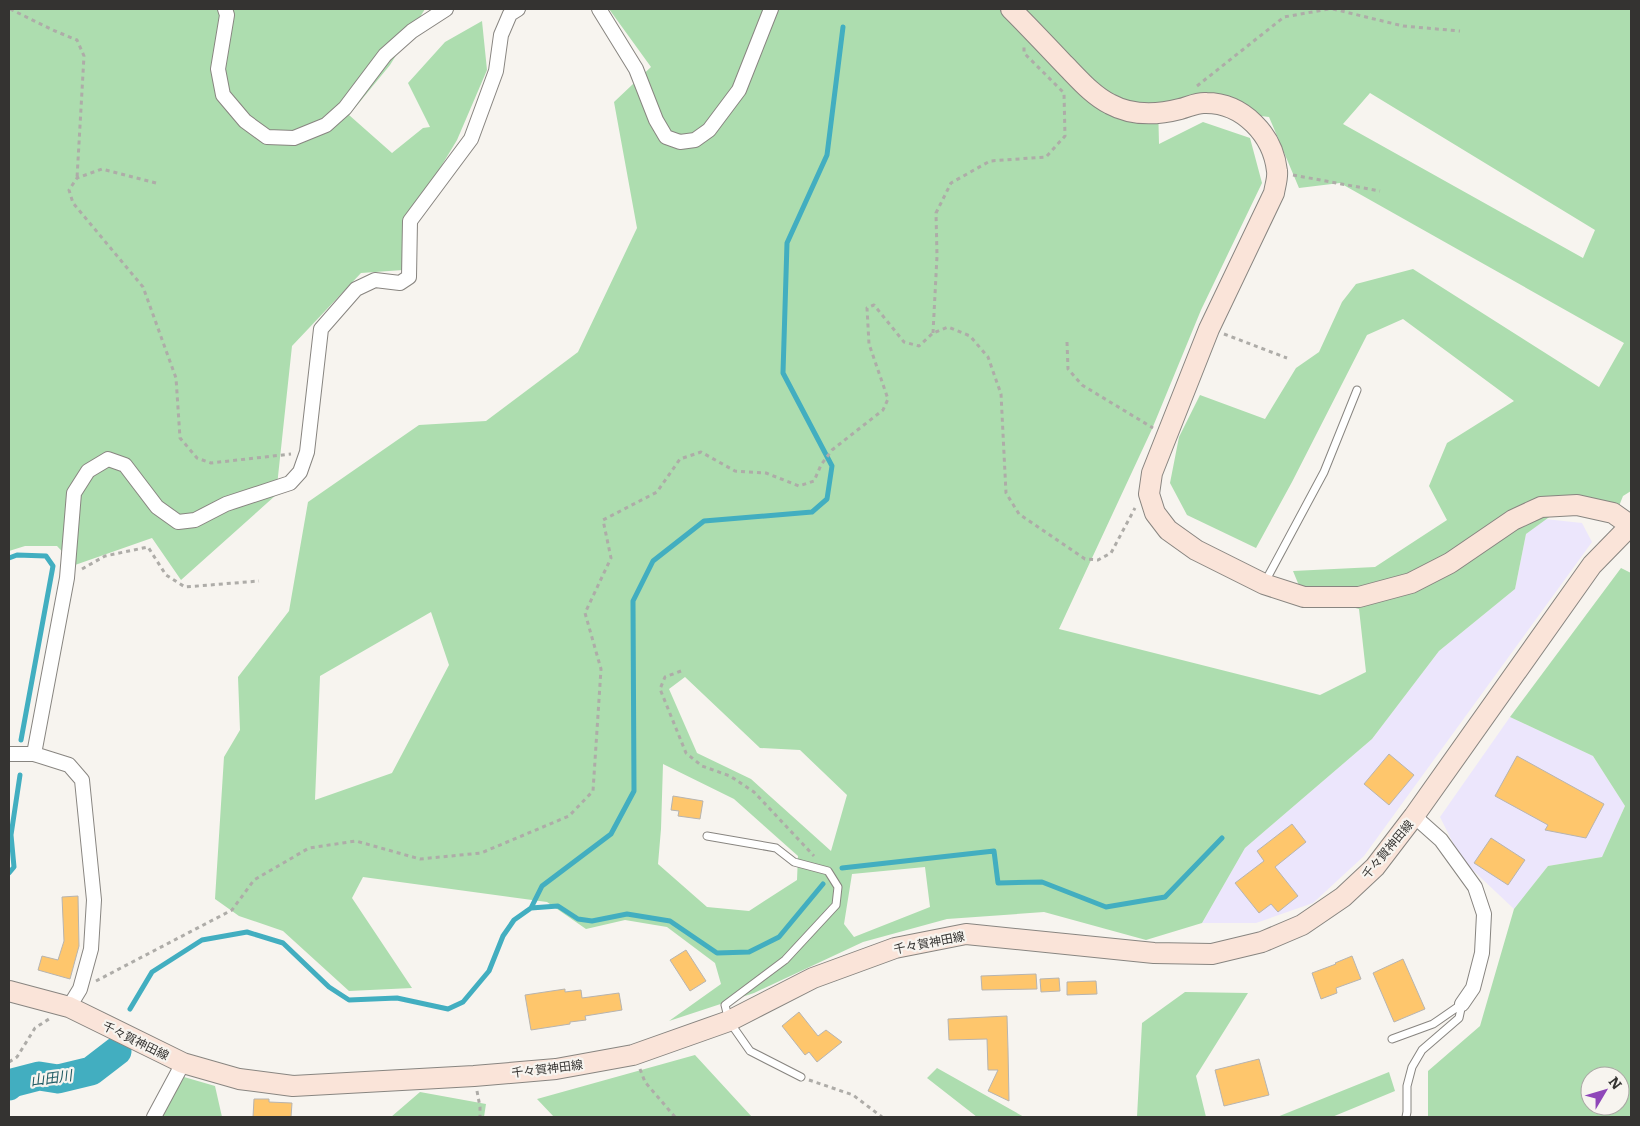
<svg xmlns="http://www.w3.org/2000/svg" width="1640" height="1126" font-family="Literata,'Noto Sans JP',serif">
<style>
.commercial{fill:#ece6fc}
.green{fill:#adddaf;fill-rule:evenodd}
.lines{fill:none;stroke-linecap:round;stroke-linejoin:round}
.stream{stroke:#42aec0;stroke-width:5}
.river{stroke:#42aec0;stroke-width:29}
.building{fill:#fec66c;stroke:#b7b4b0}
.lane-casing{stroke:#888580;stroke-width:9}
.street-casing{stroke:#888580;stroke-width:16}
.secondary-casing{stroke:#888580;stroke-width:22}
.path{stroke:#aeaca8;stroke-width:3;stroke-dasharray:4 4;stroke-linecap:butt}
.lane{stroke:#fff;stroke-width:7}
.street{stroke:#fff;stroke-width:14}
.secondary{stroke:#fae4d9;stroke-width:20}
.labels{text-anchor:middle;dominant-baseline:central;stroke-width:4.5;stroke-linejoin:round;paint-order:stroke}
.street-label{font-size:12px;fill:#343331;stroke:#f7f4ef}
.water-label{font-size:14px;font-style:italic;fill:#1d5962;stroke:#f7f4ef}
</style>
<rect width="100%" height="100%" fill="#f7f4ef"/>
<path class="commercial" d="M1545 519 1582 523 1592 542 1364 856 1313 903 1256 923H1202L1245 848 1372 739 1439 651 1515 589 1526 534Z
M1510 717 1593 756 1625 806 1602 857 1548 866 1514 909 1461 859 1440 817Z"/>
<path class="green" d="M9 9H425L390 65 349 115 392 153 423 128 430 127 408 83 445 42 482 21 487 70 457 140 404 228 403 270 361 273 292 346 276 495 181 580 152 538 75 565 57 546H25L9 551Z
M609 9H1631V491L1623 496 1617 511 1563 507 1526 534 1515 589 1439 651 1372 739 1245 848 1202 923 1146 940 1044 912 947 919 863 942 754 993 669 1021 721 984 715 963 667 927 625 920 586 929 547 902 363 877 352 898 412 988 349 991 283 931 239 916 215 899 224 757 240 730 238 677 289 611 308 502 419 425 486 421 578 352 637 228 614 102 651 67ZM1370 93 1595 230 1583 258 1343 124ZM1158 103 1269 117 1299 188 1340 183 1624 343 1599 387 1413 269 1356 284 1342 302 1319 352 1296 368 1265 419 1200 395 1179 437 1170 483 1187 515 1256 548 1292 482 1367 335 1403 319 1514 401 1447 443 1429 486 1447 520 1375 567 1293 571 1302 593 1359 609 1366 672 1320 695 1059 629 1152 429 1201 310 1262 183 1250 138 1203 122 1159 144ZM431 612 449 665 392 773 315 800 320 676ZM685 677 760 748 800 750 847 795 831 851 751 779 697 753 669 689ZM663 764 734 799 798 856 797 880 749 911 707 907 658 864 661 829ZM925 867 930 907 854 937 844 924 852 874Z
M1621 568 1631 573V1117H1428V1071L1480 1026 1514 909 1548 866 1602 857 1625 806 1593 756 1510 717ZM1590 1076H1620V1106H1590Z
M1185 992 1248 993 1196 1076 1206 1117H1137L1142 1023Z
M695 1055 752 1117H554L537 1099Z
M937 1068 1024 1117H977L927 1078Z
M1389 1072 1395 1091 1332 1117H1277Z
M184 1077 215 1086 222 1117H161Z
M420 1092 486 1104 484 1117H391Z"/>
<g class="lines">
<path class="stream" d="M9 558 17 555 46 556 53 566 21 740
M842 868 994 851 998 883 1042 882 1106 907 1165 897 1222 838
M9 873 14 867 11 835 20 775
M531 908 542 886 611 834 634 791 633 601 653 561 704 521 812 512 827 499 832 466 783 373 787 243 827 155 843 27
M130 1009 152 972 202 940 247 932 283 943 329 987 349 1000 397 998 448 1009 463 1002 489 971 503 936 514 920 531 908 558 906 578 919 592 921 627 914 670 921 717 953 749 952 779 937 823 884"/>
<path class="river" d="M9 1086 12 1083 39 1076 58 1079 91 1071 117 1051"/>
</g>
<path class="building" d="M1389 754 1414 775 1389 805 1364 784Z
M1517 756 1604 804 1586 838 1545 830 1548 825 1495 796Z
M673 796 703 801 700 819 678 816 679 811 671 810Z
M1292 824 1306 842 1275 867 1298 896 1278 912 1271 904 1259 913 1235 883 1264 861 1257 851Z
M1491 838 1525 860 1508 885 1474 863Z
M78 896 79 946 70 979 38 970 42 956 58 960 64 941 62 897Z
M686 950 706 981 690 991 670 960Z
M1352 956 1361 979 1336 988 1337 993 1321 999 1312 973 1336 964 1335 963Z
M1403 959 1425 1009 1394 1022 1373 973Z
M1036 974 1037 989 982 990 981 976Z
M1059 978 1060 991 1041 992 1040 979Z
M1096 981 1097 994 1067 995V982Z
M565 989V992L581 990 582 998 619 993 622 1010 585 1016 586 1020 570 1022V1024L531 1030 525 995Z
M799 1012 818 1036 826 1030 842 1042 817 1062 809 1052 805 1055 782 1026Z
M1007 1016 1008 1049 1009 1101 988 1091 998 1070H988L987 1039 949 1040 948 1019Z
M1259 1059 1269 1095 1224 1106 1215 1070Z
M254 1099H269V1102L292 1103 291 1117H253Z"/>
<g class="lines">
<defs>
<path id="lane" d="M1265 582 1324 472 1357 390
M707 836 776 848 794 862 828 871 838 887 836 905 785 960 725 1005 729 1021 750 1051 801 1077
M1392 1039 1433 1024 1462 1004
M1406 1117 1407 1112V1086L1412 1067 1422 1050 1459 1018 1462 1004"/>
<path id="street" d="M225 9 227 15 218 69 223 95 245 121 267 137 294 138 326 125 345 108 385 55 412 31 446 9
M599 9 636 69 656 120 666 137 680 142 695 140 709 130 739 90 771 9
M9 754H34L69 765 82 780 94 900 91 949 80 989 69 1007
M34 754 67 578 74 493 88 471 108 459 125 465 157 507 178 522 195 520 226 504 290 483 300 472 307 452 321 329 356 289 375 280 400 283 409 277 410 221 471 139 496 71 501 35 510 14 518 9
M1414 816 1441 840 1475 887 1484 914 1482 953 1473 988 1462 1004
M154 1117 183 1063"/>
<path id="secondary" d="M1011 9C1029 27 1047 46 1064 64 1078 78 1092 95 1110 104 1132 116 1157 115 1180 109 1188 107 1198 102 1206 103 1243 103 1273 135 1277 171 1278 178 1275 186 1274 193L1209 329 1152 473 1149 494 1155 513 1168 530 1196 550 1264 584 1304 597H1359L1411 583 1450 563 1513 520 1541 507 1577 505 1613 513 1630 525
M9 991 69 1007 183 1063 239 1079 293 1086 474 1076 556 1069 633 1055 729 1021 813 978 895 948 966 934 1154 953 1212 954 1262 942 1302 925 1343 897 1375 867 1414 816 1592 565 1631 525"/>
</defs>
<use href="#lane" class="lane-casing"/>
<use href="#street" class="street-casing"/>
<use href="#secondary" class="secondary-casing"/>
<path class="path" d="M10 9 55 31 77 40 84 56 77 178
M1333 9 1403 26 1460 31
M1197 86 1284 17 1329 9
M1293 175 1380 191
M156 183 102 169 77 178 69 190 73 203 143 287 176 378 180 438 197 458 211 463 291 454
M933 333 937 256 936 213 951 183 990 161 1046 157 1065 136 1064 93 1024 53V47
M1224 334 1287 358
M1067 342 1068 369 1082 385 1153 428
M82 569 105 556 148 547 166 575 185 587 259 581
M681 671 665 677 660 689 686 753 702 766 730 776 754 792 814 856
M96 981 232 910 254 880 309 848 356 841 420 859 481 853 569 816 593 791 601 669 585 613 611 558 603 520 657 492 680 459 701 452 735 471 766 473 799 486 814 481 821 465 832 450 883 410 888 399 869 344 867 308 874 305 904 342 919 346 933 333 948 327 970 336 988 357 1001 394 1006 493 1019 514 1085 559 1098 560 1111 553 1135 508
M9 1062 17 1057 35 1028 49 1019
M640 1069 645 1082 675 1117
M809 1080 853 1095 882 1117
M477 1091 480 1107V1117"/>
<use href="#lane" class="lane"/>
<use href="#street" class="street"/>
<use href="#secondary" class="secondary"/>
</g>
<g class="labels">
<g class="street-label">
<text transform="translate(1387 849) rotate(-50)">千々賀神田線</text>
<text transform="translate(929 942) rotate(-11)">千々賀神田線</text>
<text transform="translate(136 1040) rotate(26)">千々賀神田線</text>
<text transform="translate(547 1068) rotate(-7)">千々賀神田線</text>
</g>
<g class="water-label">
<text transform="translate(51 1077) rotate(-8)">山田川</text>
</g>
</g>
<rect width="1640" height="1126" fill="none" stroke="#343331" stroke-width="20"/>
<g transform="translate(1605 1091) rotate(52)"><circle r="24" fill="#f7f4ef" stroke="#a9a7a3"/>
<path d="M0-4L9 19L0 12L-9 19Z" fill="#8f47b9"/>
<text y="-8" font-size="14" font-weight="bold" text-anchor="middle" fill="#343331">N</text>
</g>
</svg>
